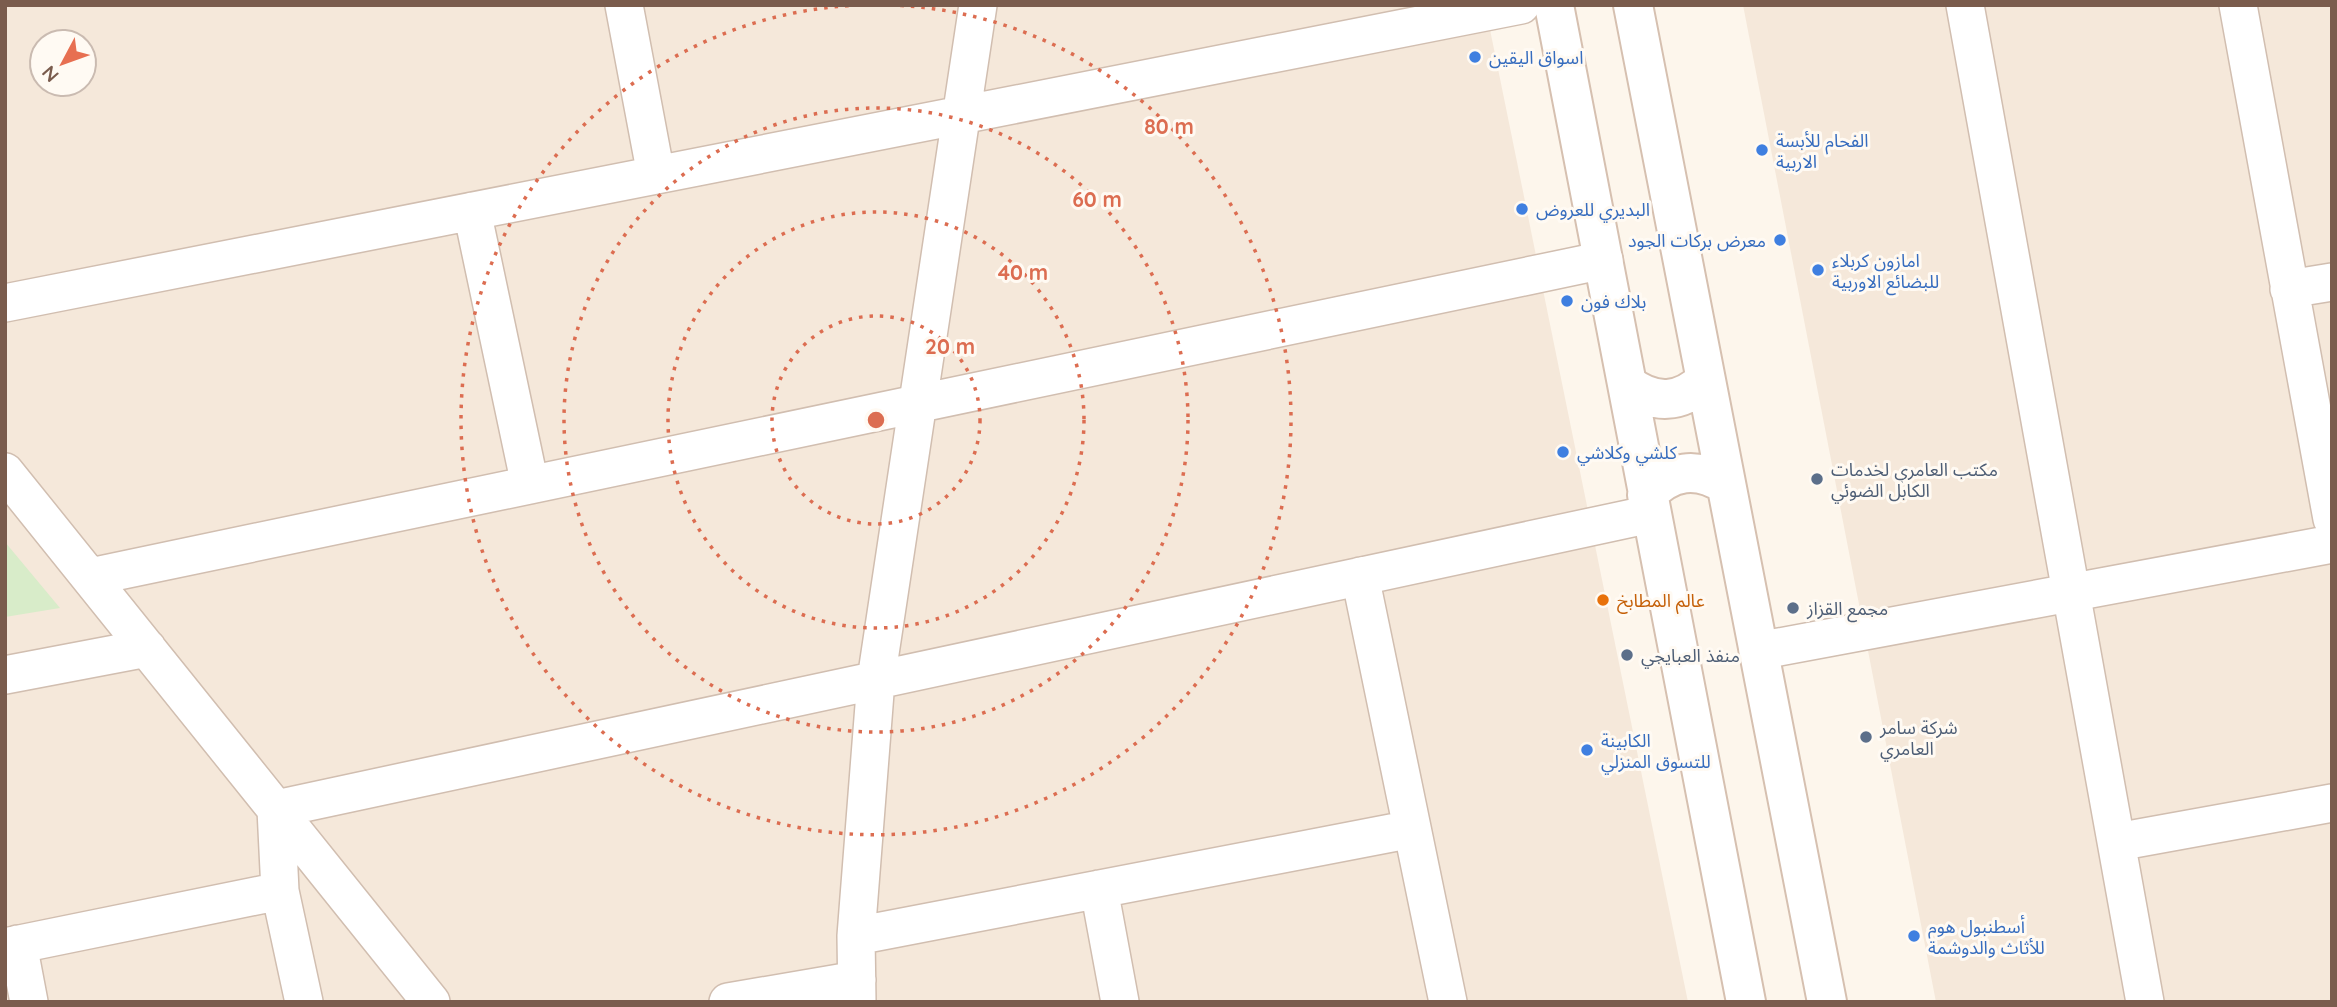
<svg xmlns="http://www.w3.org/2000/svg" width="2337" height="1007" font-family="Quicksand,'Noto Sans Arabic',sans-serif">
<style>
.residential{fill:#f5e8da;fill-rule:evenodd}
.green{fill:#d8ecc9}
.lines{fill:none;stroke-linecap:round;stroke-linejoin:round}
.minor-casing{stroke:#d1beb0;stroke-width:40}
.secondary-casing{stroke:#d6c0b0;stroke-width:42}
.minor{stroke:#fff;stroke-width:37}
.secondary{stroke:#fff;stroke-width:38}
.ring{fill:none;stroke:#dc6d51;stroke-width:3.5;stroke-dasharray:3.5 7}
.shop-dot{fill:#3f7fe0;stroke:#fffaf3;stroke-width:2.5}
.service-dot{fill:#5c6f8a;stroke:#fffaf3;stroke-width:2.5}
.food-dot{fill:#e8710a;stroke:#fffaf3;stroke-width:2.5}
.labels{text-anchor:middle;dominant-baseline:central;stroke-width:6;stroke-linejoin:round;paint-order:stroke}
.shop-label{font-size:18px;fill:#366cbe;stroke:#fffaf3;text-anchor:start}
.service-label{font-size:18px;fill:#4e5e75;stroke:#fffaf3;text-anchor:start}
.food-label{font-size:18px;fill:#c56008;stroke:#fffaf3;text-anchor:start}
.centre{fill:#dc6d51;stroke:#fffaf3;stroke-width:3.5}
.ring-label{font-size:21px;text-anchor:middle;font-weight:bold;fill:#dc6d51;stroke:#fffaf3;stroke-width:6;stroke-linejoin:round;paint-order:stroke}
</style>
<rect width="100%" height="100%" fill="#fdf6ec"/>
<path class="residential" d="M5 5H1485L1688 1002H5ZM42 42H84V84H42Z
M1743 5H2332V1002H1936Z"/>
<path class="green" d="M5 542 60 608 5 617Z"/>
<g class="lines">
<defs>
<path id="minor" d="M624 5 656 175
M1965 5 2145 1002
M2238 5 2332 519
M472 211 530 485
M2289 289 2332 282
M5 303 1521 5
M5 472 431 1002
M1360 576 1448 1002
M90 577 1604 260
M1758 651 2332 544
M5 675 147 648
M2117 842 2332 803
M1099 889 1120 1002
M856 936 1412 829
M18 944 29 1002
M5 947 280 891
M304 1002 280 891 276 809 1651 514
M728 1002 857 980
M857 1002 856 936 876 680 978 5"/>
<path id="secondary" d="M1554 5 1746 1002
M1633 5 1827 1002
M1627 384C1654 405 1681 404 1705 380
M1647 495C1670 470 1697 466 1726 485"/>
</defs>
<use href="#minor" class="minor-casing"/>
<use href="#secondary" class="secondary-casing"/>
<use href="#minor" class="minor"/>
<use href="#secondary" class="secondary"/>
</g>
<g class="ring">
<circle cx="876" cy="420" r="104"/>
<circle cx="876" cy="420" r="208"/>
<circle cx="876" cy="420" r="312"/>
<path d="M890 5A415 415 0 1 1 862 5"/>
</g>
<g class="shop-dot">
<circle cx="1475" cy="57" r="7"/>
<circle cx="1762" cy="150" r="7"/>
<circle cx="1522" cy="209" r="7"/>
<circle cx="1780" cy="240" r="7"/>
<circle cx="1818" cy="270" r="7"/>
<circle cx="1567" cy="301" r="7"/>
<circle cx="1563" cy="452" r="7"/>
<circle cx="1587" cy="750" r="7"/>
<circle cx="1914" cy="936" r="7"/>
</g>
<g class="service-dot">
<circle cx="1817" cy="479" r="7"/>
<circle cx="1793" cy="608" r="7"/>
<circle cx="1627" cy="655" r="7"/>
<circle cx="1866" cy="737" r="7"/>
</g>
<circle class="food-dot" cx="1603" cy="600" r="7"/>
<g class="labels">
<g class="shop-label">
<text x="1489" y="57">اسواق اليقين</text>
<text x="1776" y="140">الفحام للأبسة<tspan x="1776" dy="21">الاربية</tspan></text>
<text x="1536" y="209">البديري للعروض</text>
<text x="1766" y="240" text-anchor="end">معرض بركات الجود</text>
<text x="1832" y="260">امازون كربلاء<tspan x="1832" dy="21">للبضائع الاوربية</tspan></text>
<text x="1581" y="301">بلاك فون</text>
<text x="1577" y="452">كلشي وكلاشي</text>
<text x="1601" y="740">الكابينة<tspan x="1601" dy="21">للتسوق المنزلي</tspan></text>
<text x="1928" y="926">أسطنبول هوم<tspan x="1928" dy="21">للأثاث والدوشمة</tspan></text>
</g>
<g class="service-label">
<text x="1831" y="469">مكتب العامري لخدمات<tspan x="1831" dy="21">الكابل الضوئي</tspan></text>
<text x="1807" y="608">مجمع القزاز</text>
<text x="1641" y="655">منفذ العبايجي</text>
<text x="1880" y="727">شركة سامر<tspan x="1880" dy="21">العامري</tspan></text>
</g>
<g class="food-label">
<text x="1617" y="600">عالم المطابخ</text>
</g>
</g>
<circle cx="876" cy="420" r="10" class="centre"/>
<g class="ring-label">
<text x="1169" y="134">80 m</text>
<text x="1097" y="207">60 m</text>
<text x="1023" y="280">40 m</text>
<text x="950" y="354">20 m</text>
</g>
<rect width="2337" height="1007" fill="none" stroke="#7a5c4d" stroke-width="14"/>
<g transform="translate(63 63) rotate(229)"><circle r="33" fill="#fffaf3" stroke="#cabbb1" stroke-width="2"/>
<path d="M0-5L12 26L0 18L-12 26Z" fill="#e76f51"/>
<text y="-10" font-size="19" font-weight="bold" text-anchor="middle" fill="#7a5c4d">N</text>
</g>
</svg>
